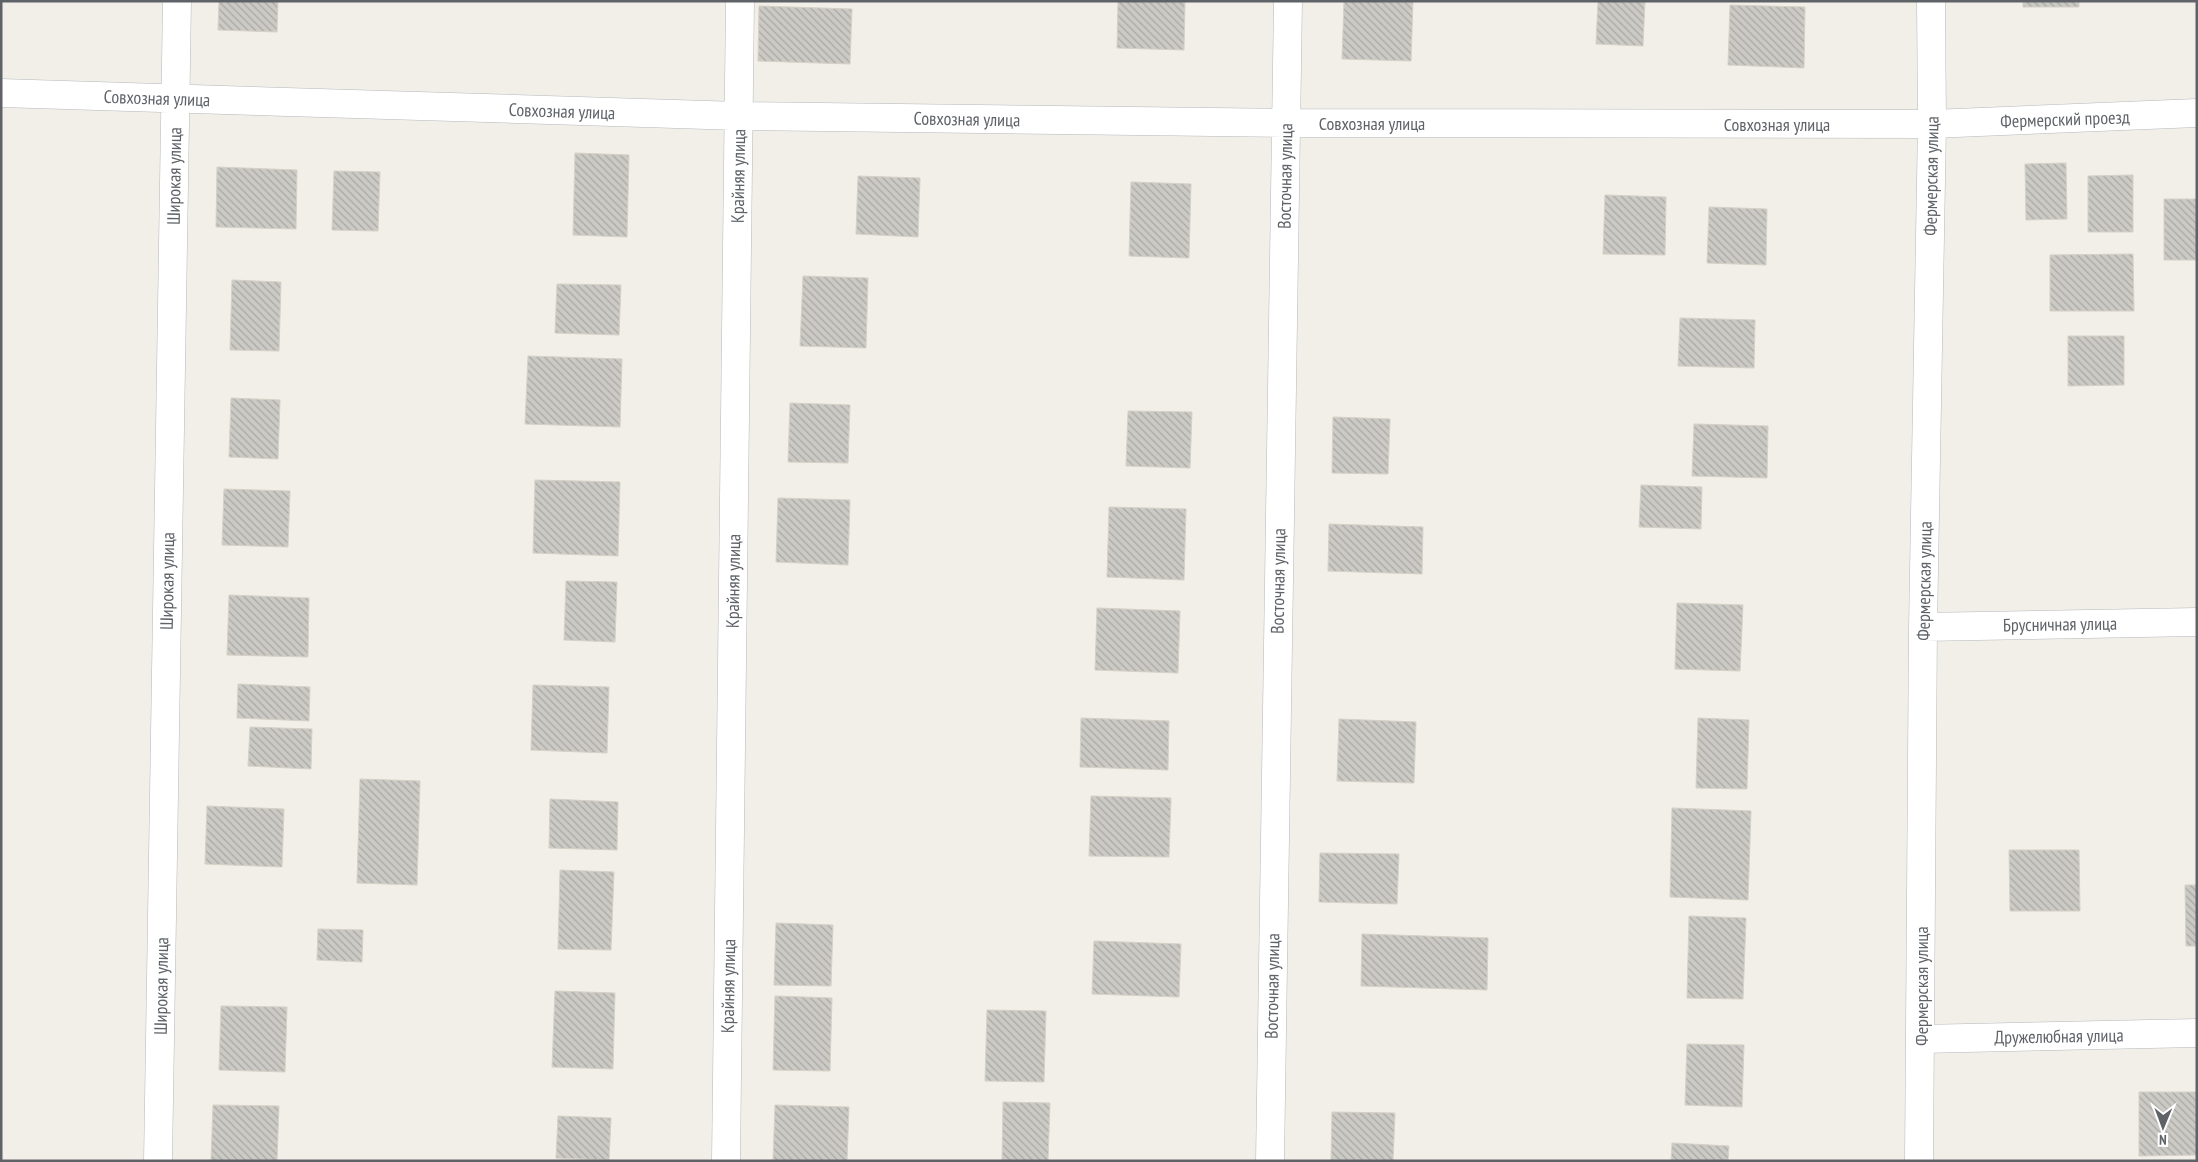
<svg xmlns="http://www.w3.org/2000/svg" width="2198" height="1162" font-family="'PT Sans Narrow',sans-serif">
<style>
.building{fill:url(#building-back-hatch);stroke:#d6d1c6}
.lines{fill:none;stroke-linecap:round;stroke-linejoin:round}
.minor-casing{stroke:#b5b8bc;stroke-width:29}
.minor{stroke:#fff;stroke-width:28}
.labels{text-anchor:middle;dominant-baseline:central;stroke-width:4;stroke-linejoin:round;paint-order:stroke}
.street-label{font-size:18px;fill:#5f6368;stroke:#fff}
</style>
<defs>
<pattern id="building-back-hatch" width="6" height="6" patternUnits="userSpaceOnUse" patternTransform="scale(1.25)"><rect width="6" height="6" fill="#cccac5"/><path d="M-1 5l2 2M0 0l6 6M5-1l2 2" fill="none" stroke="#a9a8a4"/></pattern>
</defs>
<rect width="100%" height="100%" fill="#f1efe8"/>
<path class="building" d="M219 1H278L277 32 218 30Z
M1118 1H1185L1184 50 1117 48Z
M1344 1H1413L1411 61 1342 59Z
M1598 1H1645L1643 46 1596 44Z
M2023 1H2079V7H2023Z
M1730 5 1805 7 1804 68 1728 65Z
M759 6 852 9 850 64 758 61Z
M575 153 629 155 627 237 573 235Z
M2066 163 2067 219 2026 220 2025 164Z
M217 167 297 170 296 229 216 227Z
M334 171 380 172 378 231 332 230Z
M2133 175V232H2088V176Z
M858 176 920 178 918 237 856 234Z
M1131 182 1191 184 1189 258 1129 256Z
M1605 195 1666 197 1665 255 1603 254Z
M2164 199H2197V260H2164Z
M1709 207 1767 209 1766 265 1707 263Z
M2133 254 2134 311H2050V255Z
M803 276 868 278 866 348 800 346Z
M232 280 281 282 279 351 230 350Z
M557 284 621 285 619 335 555 333Z
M1680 318 1755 320 1754 368 1678 366Z
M2068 336H2124V385L2068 386Z
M528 356 622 359 620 427 525 424Z
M231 398 280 400 278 459 229 457Z
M790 403 850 405 848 463 788 462Z
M1128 411 1192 412 1190 468 1126 466Z
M1333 417 1390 419 1388 474 1332 473Z
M1694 424 1768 426 1767 478 1692 476Z
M535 480 620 482 618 556 533 553Z
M1641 485 1702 487 1701 529 1639 527Z
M224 489 290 491 288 547 222 545Z
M778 498 850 500 848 565 776 562Z
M1109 507 1186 509 1184 580 1107 577Z
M1329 524 1423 527 1422 574 1328 571Z
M566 581 617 582 615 642 564 640Z
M229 595 309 598 308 657 227 655Z
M1677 603 1743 605 1740 671 1675 669Z
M1097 608 1180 611 1178 673 1095 670Z
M238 684 310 687 309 721 237 718Z
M533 685 609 687 607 753 531 750Z
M1081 718 1169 721 1168 770 1080 767Z
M1698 718 1749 720 1747 789 1696 788Z
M1339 719 1416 722 1414 783 1337 781Z
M250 727 312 729 311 769 248 766Z
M360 779 420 781 417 885 357 883Z
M1091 796 1171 798 1169 857 1089 856Z
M550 799 618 802 617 850 549 848Z
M207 806 284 809 282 867 205 864Z
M1672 808 1751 811 1748 900 1670 897Z
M2009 850H2079L2080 911H2010Z
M1320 853 1399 854 1397 904 1319 902Z
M560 870 614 872 611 950 558 949Z
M2185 885H2197V946H2186Z
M1689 916 1746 918 1743 999 1687 998Z
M776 923 833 925 831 986 774 985Z
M318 929 363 930 362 962 317 960Z
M1362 934 1488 938 1487 990 1361 986Z
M1094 941 1181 944 1179 997 1092 994Z
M555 991 615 993 613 1069 552 1067Z
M775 996 832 998 830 1071 773 1070Z
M221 1006 287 1007 285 1072 219 1070Z
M987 1010 1046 1011 1044 1082 985 1081Z
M1687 1044 1744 1045 1742 1107 1685 1105Z
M2139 1092H2197V1155L2139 1156Z
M1003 1102 1050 1103 1048 1161H1002Z
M213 1105 279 1106 277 1161H211Z
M775 1105 849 1107 847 1161H773Z
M1332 1112 1395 1113 1393 1161H1331Z
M558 1116 611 1118 609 1160 556 1158Z
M1672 1143 1729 1146 1728 1161H1671Z"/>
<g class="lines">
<defs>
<path id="minor" d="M1 93 739 116 1285 123 1932 124 2197 113
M1923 627 2197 622
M1921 1039 2197 1033
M158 1161 177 1
M726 1161 740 1
M1270 1161 1288 1
M1919 1161 1923 627 1932 124 1931 1"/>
</defs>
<use href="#minor" class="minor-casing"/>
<use href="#minor" class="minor"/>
</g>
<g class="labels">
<g class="street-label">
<text transform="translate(157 98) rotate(2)">Совхозная улица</text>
<text transform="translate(562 111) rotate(2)">Совхозная улица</text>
<text transform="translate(967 119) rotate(1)">Совхозная улица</text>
<text transform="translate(2065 119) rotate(-2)">Фермерский проезд</text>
<text x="1372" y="123">Совхозная улица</text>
<text x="1777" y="124">Совхозная улица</text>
<text transform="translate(174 176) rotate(-89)">Широкая улица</text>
<text transform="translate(738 176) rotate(-89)">Крайняя улица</text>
<text transform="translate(1285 176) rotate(-89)">Восточная улица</text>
<text transform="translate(1931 176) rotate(-89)">Фермерская улица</text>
<text transform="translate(167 581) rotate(-89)">Широкая улица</text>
<text transform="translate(733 581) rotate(-89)">Крайняя улица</text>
<text transform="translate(1278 581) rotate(-89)">Восточная улица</text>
<text transform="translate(1924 581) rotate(-89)">Фермерская улица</text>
<text transform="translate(2060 624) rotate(-1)">Брусничная улица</text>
<text transform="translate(161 986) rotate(-89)">Широкая улица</text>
<text transform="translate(728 986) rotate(-89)">Крайняя улица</text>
<text transform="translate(1272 986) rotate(-89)">Восточная улица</text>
<text transform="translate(1921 986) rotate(-90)">Фермерская улица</text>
<text transform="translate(2059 1036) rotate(-1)">Дружелюбная улица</text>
</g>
</g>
<rect width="2198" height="1162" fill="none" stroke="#5f6368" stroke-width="5"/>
<g transform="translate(2163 1127) rotate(181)" stroke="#ffffff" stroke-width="4" paint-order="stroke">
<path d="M0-4L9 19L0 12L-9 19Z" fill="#5f6368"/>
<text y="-8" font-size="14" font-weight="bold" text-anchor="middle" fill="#5f6368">N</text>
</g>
</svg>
